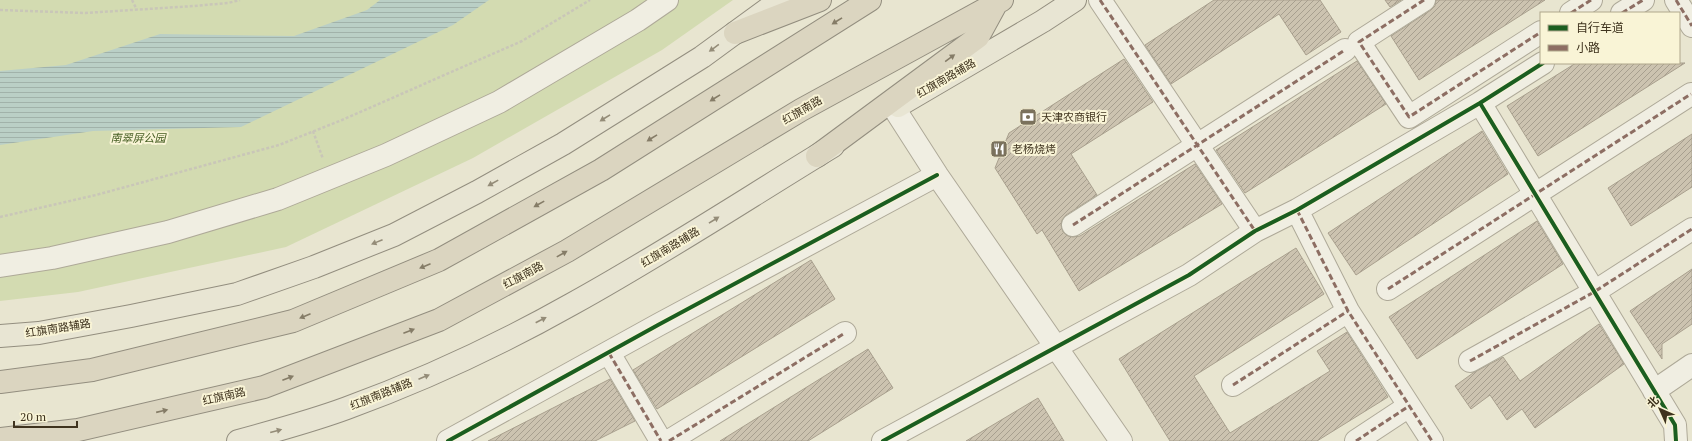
<svg xmlns="http://www.w3.org/2000/svg" width="1692" height="441" font-family="'PT Serif','Noto Sans SC',serif">
<style>
.green{fill:#d3dbb1}
.water{fill:url(#water-rules)}
.building{fill:url(#building-hatch);stroke:#a9a08e}
.lines{fill:none;stroke-linecap:round;stroke-linejoin:round}
.minor-casing{stroke:#aea998;stroke-width:24}
.major-casing{stroke:#938e7f;stroke-width:24}
.highway-casing{stroke:#938e7f;stroke-width:24}
.path{stroke:#c9c6b8;stroke-width:2.5;stroke-dasharray:3 2;stroke-linecap:butt}
.minor{stroke:#f0eee2;stroke-width:22}
.major{stroke:#e8e5d3;stroke-width:22}
.highway{stroke:#dbd5c0;stroke-width:22}
.quiet{stroke:#8d6e63;stroke-width:3;stroke-dasharray:6 3;stroke-linecap:butt}
.cycleway-casing{stroke:#f9f4d6;stroke-width:6}
.cycleway{stroke:#1b5e20;stroke-width:4}
.oneway{fill:#857c67}
.oneway2{fill:#948c78}
.labels{text-anchor:middle;dominant-baseline:central;stroke-width:4;stroke-linejoin:round;paint-order:stroke}
.street-label{font-size:11px;fill:#3f331e;stroke:#f9f4d6}
.poi-label{font-size:11px;fill:#3f331e;stroke:#f9f4d6;text-anchor:start}
.park-label{font-size:11px;font-style:italic;fill:#455d22;stroke:#f9f4d6}
</style>
<defs>
<pattern id="water-rules" width="6" height="5" patternUnits="userSpaceOnUse"><rect width="6" height="5" fill="#bacfc6"/><path d="M0 2.5h6" fill="none" stroke="#a1b2aa"/></pattern>
<pattern id="building-hatch" width="6" height="6" patternUnits="userSpaceOnUse"><rect width="6" height="6" fill="#ccc3b0"/><path d="M-1 1l2-2M0 6l6-6M5 7l2-2" fill="none" stroke="#a79f8f"/></pattern>
</defs>
<rect width="100%" height="100%" fill="#e8e5d0"/>
<path class="green" d="M0 0H733L662 50 473 158 286 247 78 292 0 301Z"/>
<path class="water" d="M380 0H489L453 25 241 127 93 131 0 145V71L66 65 160 34 294 36 367 10Z"/>
<path class="building" d="M1214 0H1320L1341 32 1306 55 1279 14 1171 84 1145 45Z
M1385 0H1401L1390 7Z
M1436 0H1545L1419 80 1391 36 1431 10 1435 6Z
M1124 59 1153 102 1071 154 1097 195 1066 215 1062 220 1061 225 1063 232 1068 236 1073 237 1080 236 1195 164 1222 204 1079 291 1042 230 1037 234 995 168 1009 133Z
M1357 61 1386 104 1245 193 1216 150Z
M1576 63H1685L1538 156 1507 106Z
M1482 131 1508 174 1356 275 1328 233Z
M1692 134V187L1631 226 1608 188Z
M1537 221 1563 264 1417 359 1389 317Z
M1296 248 1324 294 1194 376 1230 433 1330 371 1317 351 1347 332 1388 397 1317 441H1170L1119 359Z
M811 260 835 299 657 409 633 370Z
M1692 269V324L1662 344V359L1630 311Z
M1599 324 1624 364 1535 428 1522 409 1507 420 1490 395 1471 409 1455 386 1473 373 1503 357 1520 381Z
M868 349 893 388 808 441H720Z
M610 379 635 421 595 441H488Z
M1038 398 1064 441H966Z"/>
<g class="lines">
<defs>
<path id="minor" d="M1100 0 1255 231
M1424 0 1359 42 1409 117 1541 32
M1676 0 1692 26
M1571 13 1591 0
M1622 13 1643 0
M1480 103 1675 425 1676 441
M894 108 937 175 1121 441
M1297 210 1348 311 1432 441
M1073 225 1345 50
M0 266 52 258 168 232 278 199 386 155 499 102 638 20 667 0
M1388 289 1691 94
M609 353 661 441
M1470 361 1594 292 1692 229
M1233 385 1348 311
M1654 391 1692 365
M448 441 658 325 937 175
M669 441 845 333
M883 441 1189 275 1255 231 1297 210 1480 103 1543 63
M1356 441 1409 406"/>
<path id="major" d="M898 106 1043 21 1075 0
M0 336 39 333 131 316 237 294 314 267 394 235 477 192 563 144 702 57 780 0
M238 441C275 431 312 421 347 408 424 380 501 344 572 304 661 255 746 199 833 146"/>
<path id="highway" d="M735 33 820 0
M817 156 978 37 996 4
M0 382 92 370 293 321 439 260 601 170 870 0
M0 439 78 430 264 387 439 320 567 251 801 110 1002 0"/>
</defs>
<use href="#minor" class="minor-casing"/>
<use href="#major" class="major-casing"/>
<use href="#highway" class="highway-casing"/>
<path class="path" d="M132 0 137 10
M0 10 85 13 194 6 228 3 240 0
M313 131 323 159
M0 217 96 195 279 145 342 120 522 41 590 0"/>
<use href="#minor" class="minor"/>
<use href="#major" class="major"/>
<use href="#highway" class="highway"/>
<path class="quiet" d="M1100 0 1255 231
M1424 0 1359 42 1409 117 1541 32
M1676 0 1692 26
M1571 13 1591 0
M1622 13 1643 0
M1297 210 1348 311 1432 441
M1073 225 1345 50
M1388 289 1691 94
M609 353 661 441
M1470 361 1594 292 1692 229
M1233 385 1348 311
M669 441 845 333
M1356 441 1409 406"/>
<defs>
<path id="cycleway" d="M1480 103 1675 425 1676 441
M448 441 658 325 937 175
M883 441 1189 275 1255 231 1297 210 1480 103 1543 63"/>
</defs>
<use href="#cycleway" class="cycleway-casing"/>
<use href="#cycleway" class="cycleway"/>
</g>
<defs><path id="oneway-solid" d="M-6-.8H1V-3.2L6.5 0L1 3.2V.8H-6Z"/></defs>
<g class="oneway">
<use href="#oneway-solid" transform="translate(837 21) rotate(148)"/>
<use href="#oneway-solid" transform="translate(950 58) rotate(-36)"/>
<use href="#oneway-solid" transform="translate(715 98) rotate(148)"/>
<use href="#oneway-solid" transform="translate(652 138) rotate(148)"/>
<use href="#oneway-solid" transform="translate(539 204) rotate(151)"/>
<use href="#oneway-solid" transform="translate(562 254) rotate(-29)"/>
<use href="#oneway-solid" transform="translate(425 266) rotate(157)"/>
<use href="#oneway-solid" transform="translate(305 316) rotate(157)"/>
<use href="#oneway-solid" transform="translate(409 331) rotate(-21)"/>
<use href="#oneway-solid" transform="translate(288 378) rotate(-21)"/>
<use href="#oneway-solid" transform="translate(162 411) rotate(-13)"/>
</g>
<g class="oneway2">
<use href="#oneway-solid" transform="translate(714 48) rotate(144)"/>
<use href="#oneway-solid" transform="translate(605 118) rotate(148)"/>
<use href="#oneway-solid" transform="translate(493 183) rotate(151)"/>
<use href="#oneway-solid" transform="translate(714 220) rotate(-32)"/>
<use href="#oneway-solid" transform="translate(377 242) rotate(158)"/>
<use href="#oneway-solid" transform="translate(541 320) rotate(-27)"/>
<use href="#oneway-solid" transform="translate(424 377) rotate(-23)"/>
<use href="#oneway-solid" transform="translate(276 431) rotate(-15)"/>
</g>
<defs>
<symbol id="bank-square" viewBox="-11 -11 22 22"><rect x="-9" y="-9" width="18" height="18" rx="4" fill="#7a715c" stroke="#f9f4d6"/><path d="M-6-4H6V4H-6ZM0-2.3a2.3 2.3 0 1 0 0 4.6a2.3 2.3 0 1 0 0-4.6Z" fill="#fff"/></symbol>
<symbol id="restaurant-square" viewBox="-11 -11 22 22"><rect x="-9" y="-9" width="18" height="18" rx="4" fill="#7a715c" stroke="#f9f4d6"/><path d="M-5-6h1v4h1v-4h1v4h1v-4h1v5L-1.5 .5V6h-2V.5L-5-1ZM5-6V6H3V1.5H1.5Q1.5-4 5-6Z" fill="#fff"/></symbol>
</defs>
<g fill-rule="evenodd">
<use href="#bank-square" x="1018" y="107" width="20" height="20"/>
<use href="#restaurant-square" x="989" y="139" width="20" height="20"/>
</g>
<g class="labels">
<g class="street-label">
<text transform="translate(946 78) rotate(-30)">红旗南路辅路</text>
<text transform="translate(802 110) rotate(-30)">红旗南路</text>
<text transform="translate(670 247) rotate(-31)">红旗南路辅路</text>
<text transform="translate(523 275) rotate(-28)">红旗南路</text>
<text transform="translate(58 328) rotate(-9)">红旗南路辅路</text>
<text transform="translate(381 394) rotate(-22)">红旗南路辅路</text>
<text transform="translate(224 396) rotate(-13)">红旗南路</text>
</g>
<g class="poi-label">
<text x="1041" y="117">天津农商银行</text>
<text x="1012" y="149">老杨烧烤</text>
</g>
<g class="park-label">
<text x="138" y="138">南翠屏公园</text>
</g>
</g>
<rect x="1540" y="12" width="140" height="52" fill="#f9f4d6" stroke="#afa78c"/>
<rect x="1548" y="25" width="20" height="6" fill="#1b5e20" stroke="#afa78c"/>
<text x="1576" y="32" font-size="12" fill="#3f331e">自行车道</text>
<rect x="1548" y="45" width="20" height="6" fill="#8d6e63" stroke="#afa78c"/>
<text x="1576" y="52" font-size="12" fill="#3f331e">小路</text>
<g transform="translate(1660 409) rotate(315)" stroke="#f9f4d6" stroke-width="3" paint-order="stroke">
<path d="M0-3L7 15L0 10L-7 15Z" fill="#3f331e"/>
<text y="-6" font-size="11" font-weight="bold" text-anchor="middle" fill="#3f331e">北</text>
</g>
<path d="M14 421v6h63v-6" fill="none" stroke="#3f331e" stroke-width="2"/>
<text x="20" y="421" font-size="12" fill="#3f331e" stroke="#f9f4d6" stroke-width="3" paint-order="stroke">20 m</text>
</svg>
